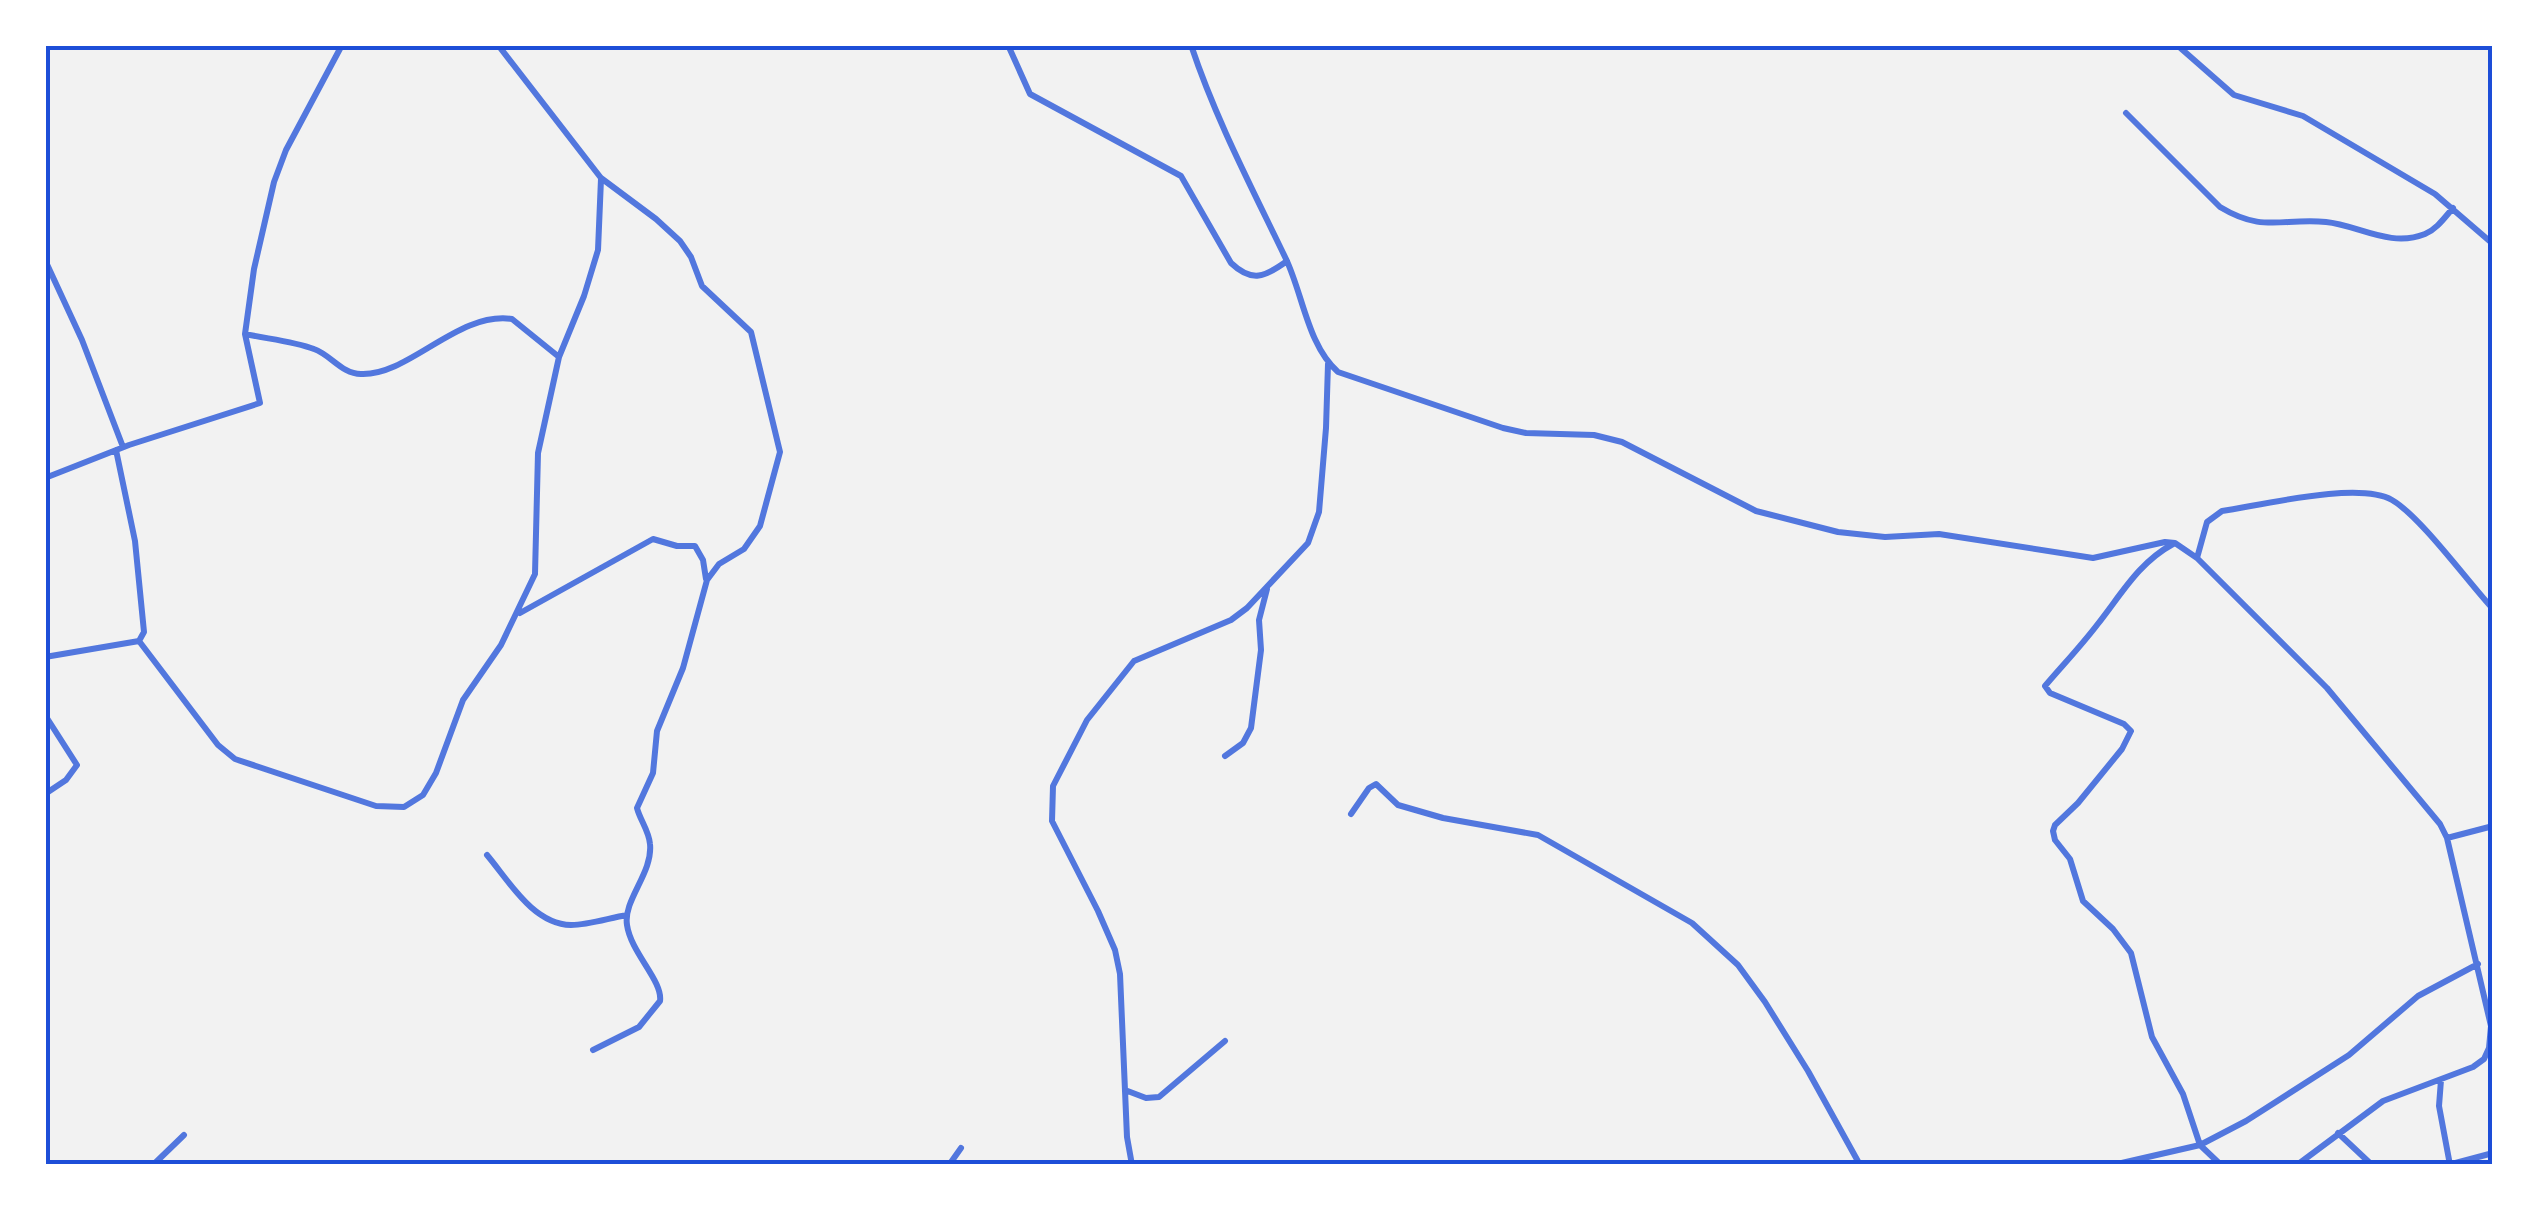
<svg xmlns="http://www.w3.org/2000/svg" width="2538" height="1210" font-family="Signika,sans-serif">
<style>
.lines{fill:none;stroke-linecap:round;stroke-linejoin:round}
.minor{stroke:#5277de;stroke-width:6}
.neatline{fill:none;stroke:#1d4ed8;stroke-width:4}
</style>
<rect width="100%" height="100%" fill="#f2f2f2"/>
<g class="lines">
<path class="minor" d="M498 45 601 178 656 219 680 241 691 257 702 286 751 332 780 452 760 526 744 549 719 564 707 580 683 668 657 731 653 773 637 808C640 820 649 831 650 844 653 873 623 900 627 925 631 953 663 981 660 1001L639 1027 593 1050
M1008 45 1030 94 1181 176 1231 263C1252 283 1265 277 1287 261
M1191 45C1216 120 1252 188 1286 259 1303 295 1308 346 1338 372L1503 428 1526 433 1594 435 1622 442 1756 511 1838 532 1885 537 1939 534 2093 558 2165 542 2175 543 2197 558 2327 688 2440 824 2447 838 2491 1026 2489 1048 2484 1059 2473 1067 2383 1101 2297 1165
M2177 45 2234 95 2303 116 2435 194 2493 244
M2126 113 2220 207C2263 233 2281 218 2326 222 2358 225 2390 248 2425 234 2437 229 2445 217 2453 208
M45 260 82 340 123 447
M245 334C268 339 293 341 314 349 331 355 342 374 361 374 409 376 458 311 512 319L559 357
M45 478 129 445 260 403 245 334 254 269 274 182 286 150 342 45
M45 527V541
M2173 544C2138 563 2121 595 2097 625 2081 646 2062 666 2045 686L2050 693 2124 724 2131 731 2122 749 2078 803 2055 825 2053 831 2055 840 2070 859 2083 901 2113 929 2131 953 2152 1037 2183 1094 2200 1145 2221 1165
M2197 558 2207 522 2222 511C2262 505 2359 481 2392 500 2420 516 2468 582 2493 609
M520 613 653 539 677 546H695L703 560 706 579
M139 641 218 745 235 759 376 806 404 807 423 795 436 773 463 700 501 645 535 574 538 453 559 357 584 296 598 250 601 179
M45 657 139 641 144 632 135 541 116 450
M45 715 77 765 66 780 45 794
M1225 756 1243 743 1251 728 1261 650 1259 620 1267 589
M1351 814 1369 788 1376 784 1398 805 1443 818 1538 835 1692 923 1738 965 1765 1002 1808 1071 1860 1165
M2447 838 2493 826
M487 855C509 881 533 924 571 925 589 925 609 918 627 915
M2489 1049 2493 1064
M2441 1080 2439 1106 2450 1165
M1125 1090 1146 1098 1159 1097 1225 1041
M2338 1133 2372 1165
M153 1165 184 1135
M949 1165 961 1148
M1132 1165 1127 1137 1120 974 1115 950 1098 911 1052 821 1053 786 1087 720 1134 661 1231 620 1247 608 1308 543 1319 512 1326 428 1328 364
M2113 1165 2200 1145 2246 1121 2349 1055 2418 996 2478 964
M2448 1165 2493 1153"/>
</g>
<rect width="2538" height="1210" fill="none" stroke="#ffffff" stroke-width="95"/>
<rect x="48" y="48" width="2442" height="1114" class="neatline"/>
</svg>
